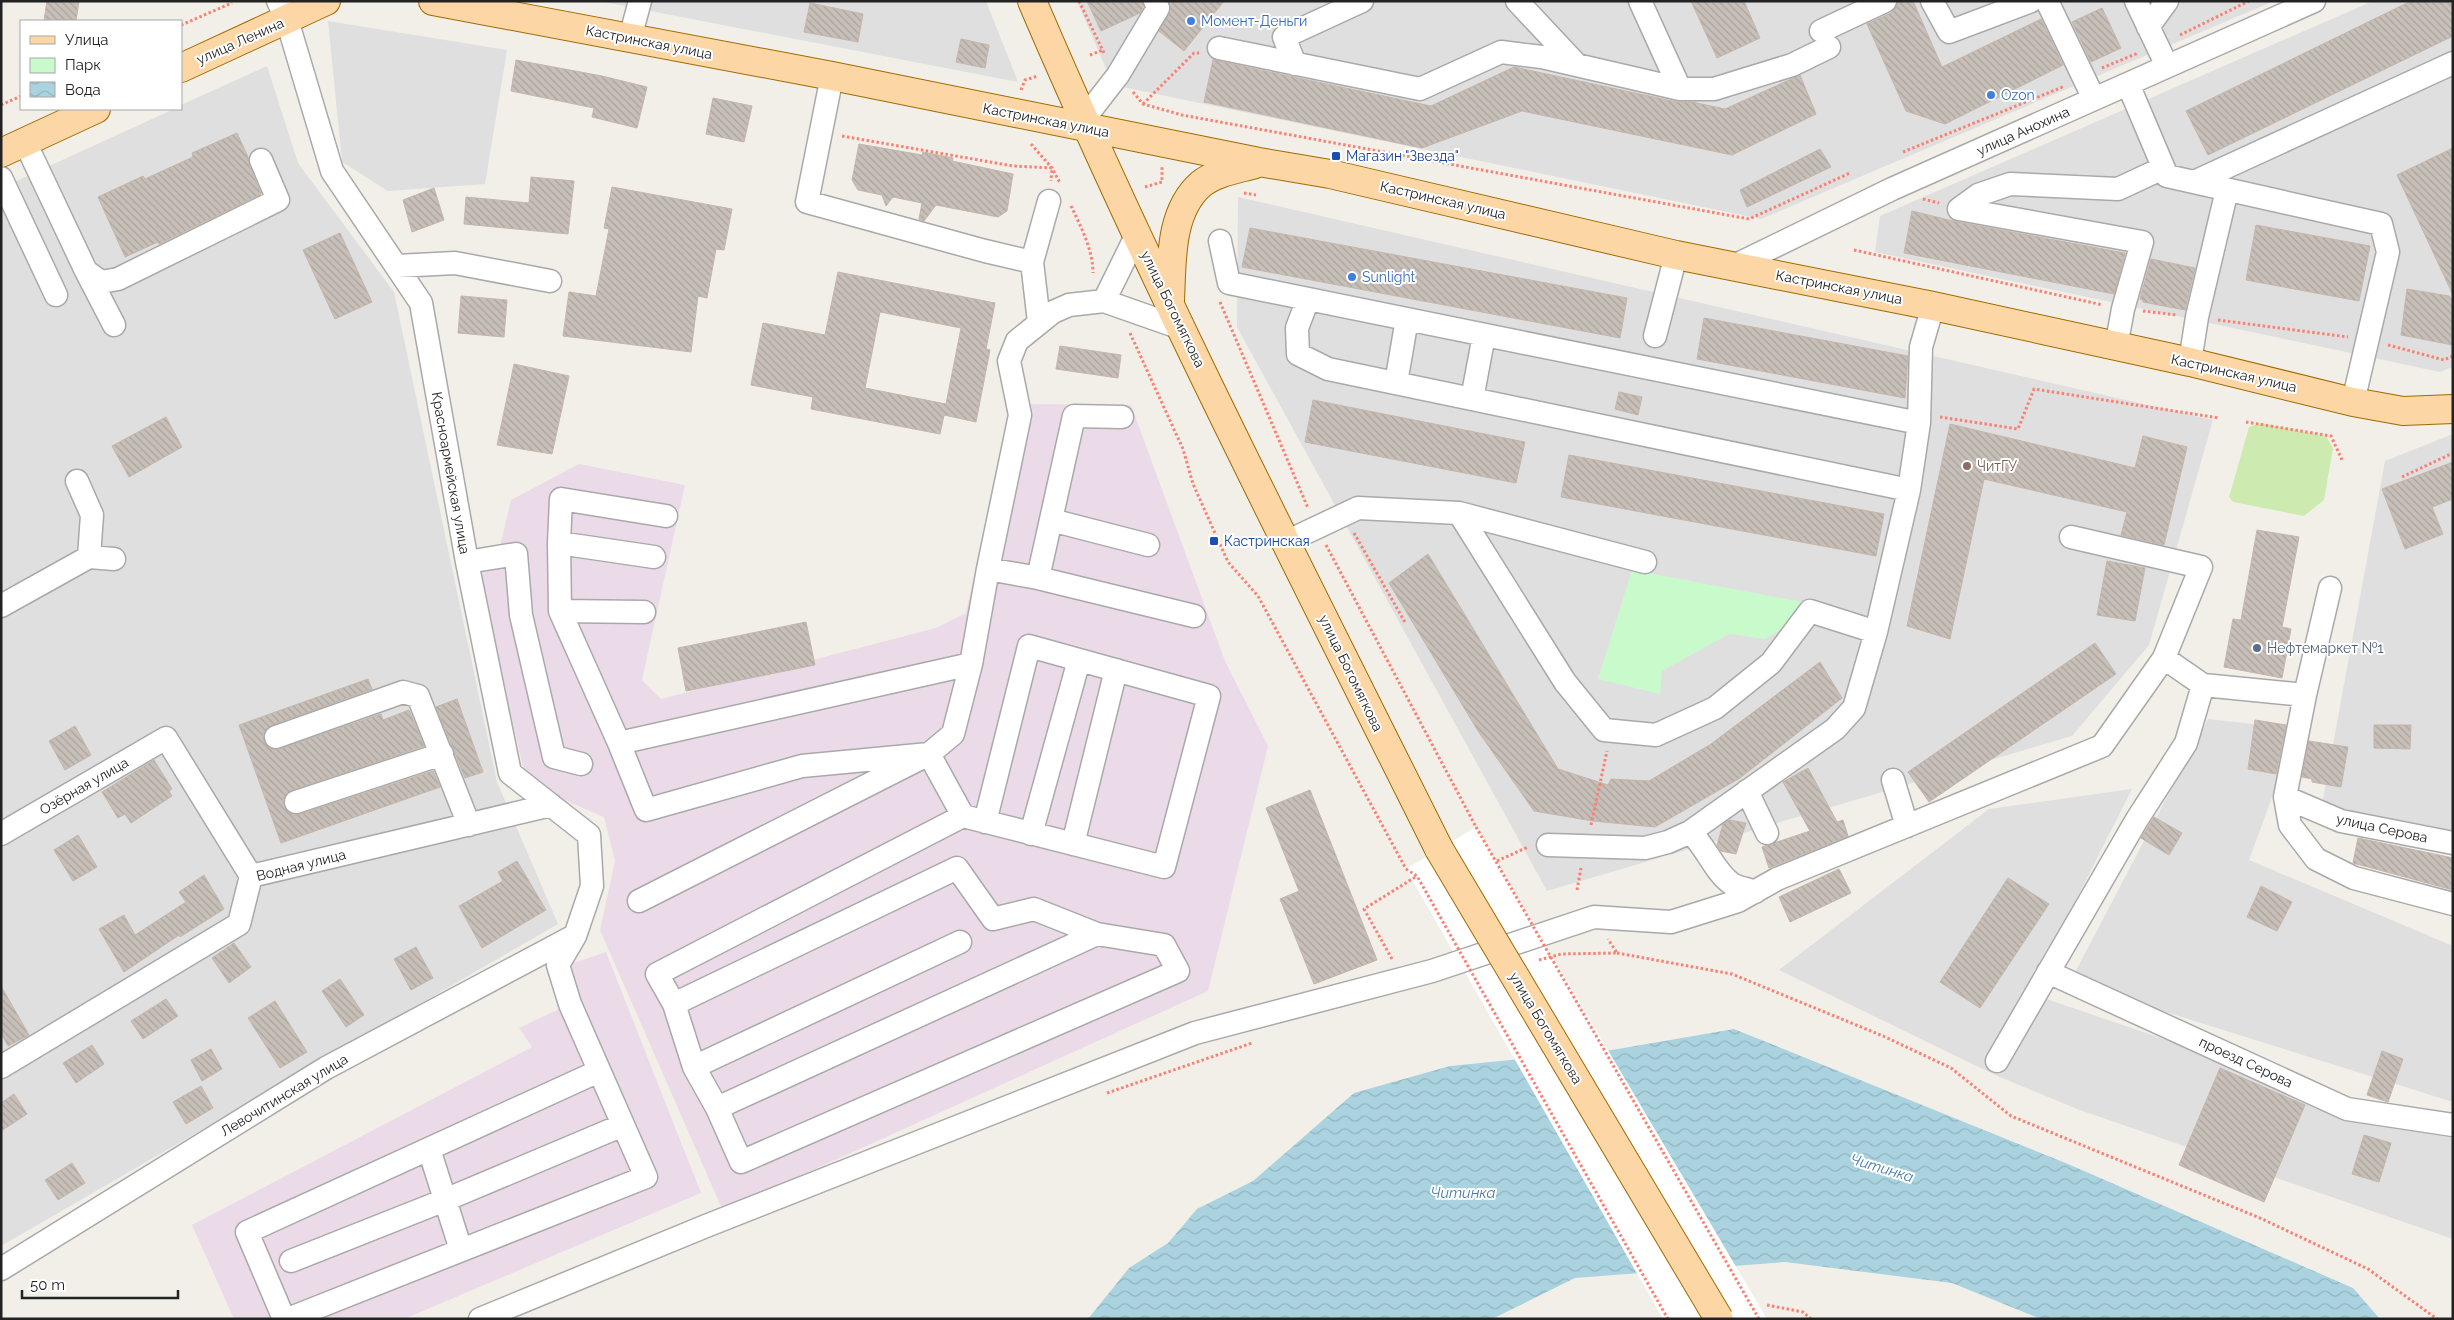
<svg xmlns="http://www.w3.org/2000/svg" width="2454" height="1320" font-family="Raleway,sans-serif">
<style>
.residential{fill:#e0dfdf}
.industrial{fill:#ebdbe8}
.grass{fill:#cdebb0}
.park{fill:#c8facc}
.water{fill:url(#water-waves)}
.pier{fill:#fff}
.building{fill:url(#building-back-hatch);stroke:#c4b6ab;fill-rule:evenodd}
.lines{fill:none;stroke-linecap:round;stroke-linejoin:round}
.minor-casing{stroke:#a9a9a9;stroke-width:25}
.major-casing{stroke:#a06b00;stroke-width:30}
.path{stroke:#fa8072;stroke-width:3;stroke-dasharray:2.5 2.5;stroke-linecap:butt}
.minor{stroke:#fff;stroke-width:22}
.major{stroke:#fcd6a4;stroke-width:28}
.major-bridge-casing{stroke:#a06b00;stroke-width:30;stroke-linecap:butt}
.path-bridge{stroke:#fa8072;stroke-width:3;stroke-dasharray:2.5 2.5;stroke-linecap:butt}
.major-bridge{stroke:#fcd6a4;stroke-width:28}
.shop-dot{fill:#3f7fe0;stroke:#fff;stroke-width:2}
.transit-dot{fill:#1a4fb4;stroke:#fff;stroke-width:2}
.education-dot{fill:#8d6e63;stroke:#fff;stroke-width:2}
.service-dot{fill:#5c6f8a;stroke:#fff;stroke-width:2}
.labels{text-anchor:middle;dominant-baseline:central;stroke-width:4;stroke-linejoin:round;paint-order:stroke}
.shop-label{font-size:14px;fill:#366cbe;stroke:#fff;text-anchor:start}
.street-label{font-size:14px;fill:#222;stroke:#fff}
.transit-label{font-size:14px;fill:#164399;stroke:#fff;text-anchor:start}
.education-label{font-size:14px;fill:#785e54;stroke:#fff;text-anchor:start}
.service-label{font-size:14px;fill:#4e5e75;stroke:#fff;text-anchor:start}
.water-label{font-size:15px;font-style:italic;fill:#4a7aab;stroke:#fff}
</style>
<defs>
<pattern id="water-waves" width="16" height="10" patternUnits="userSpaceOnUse" patternTransform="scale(1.25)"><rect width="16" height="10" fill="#aad3df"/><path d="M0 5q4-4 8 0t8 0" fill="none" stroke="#92b5bf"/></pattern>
<pattern id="building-back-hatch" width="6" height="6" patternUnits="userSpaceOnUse" patternTransform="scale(1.25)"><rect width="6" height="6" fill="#c7bfb8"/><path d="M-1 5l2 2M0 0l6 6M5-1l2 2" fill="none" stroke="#aba49e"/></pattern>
</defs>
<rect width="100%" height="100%" fill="#f2efe9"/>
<path class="residential" d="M599 1H986L1018 82Z
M1077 1H2274L1761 219 1113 85Z
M2373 1H2453V367L2440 372 1875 252 1880 216Z
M328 21 507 50 485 184 388 191 342 162Z
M267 66 298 163 394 292 497 782 558 924 1 1246V188L174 109H181V105Z
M1238 197 2213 420 2149 645 2072 736 1547 891 1237 327Z
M2453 434V844L2319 821 2385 461Z
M2208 719 2297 729 2249 860 2453 946V1102L2070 982Z
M2132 789 2029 993 2453 1138V1239L2077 1109 1995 1075 1779 970 1989 809Z"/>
<path class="industrial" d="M1011 404 1131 405 1225 661 1268 746 1208 991 723 1211 600 930 615 861 604 817 541 790 523 767 473 551 500 546 511 500 579 464 685 485 642 680 661 699 936 628 966 613Z
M606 952 701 1193 404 1319H234L192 1225 532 1047 519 1028 580 999 568 965Z"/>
<path class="grass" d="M2260 423 2326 436 2333 448 2324 500 2304 516 2233 502 2229 497 2249 427Z"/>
<path class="park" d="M1632 570 1802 602 1800 617 1765 639 1729 634 1662 671 1660 694 1598 679Z"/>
<path class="water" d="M1734 1029 2068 1164 2353 1288 2380 1319H2041L1952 1283 1785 1262 1575 1278 1492 1319H1088L1129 1268 1168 1243 1197 1209 1253 1181 1354 1093 1450 1066 1612 1050Z"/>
<path class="pier" d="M1476 827 1767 1319H1663L1406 869Z"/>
<path class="building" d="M47 1H79L76 21H44Z
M1087 1H1142L1143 7 1140 13 1101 31Z
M1169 1H1224L1184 51 1159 31 1169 14Z
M1691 1H1744L1760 38 1717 58Z
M1898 1H1913L1942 67 2041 19 2063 65 1945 124 1906 111 1867 24 1891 13 1896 8Z
M2411 1H2453V36L2208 155 2186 111Z
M810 3 863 14 858 42 804 32Z
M2102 8 2121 48 2091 62 2072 22Z
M961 39 989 45 985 68 956 62Z
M516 60 602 76 647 87 637 128 592 117 594 108 511 91Z
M1213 60 1431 106 1514 67 1677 102H1692L1725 109 1800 75 1816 114 1732 155 1522 111 1422 148 1204 102Z
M713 98 752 106 744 142 706 134Z
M237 133 248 157 249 165 261 194 159 244 158 242 125 257 98 197 143 176 145 179 193 157 192 153Z
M859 144 922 155 923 152 953 158 952 161 1013 174 1007 211 998 217 936 205 924 221 919 219 922 203 893 197 886 206 882 195 858 190 852 180Z
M2453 148V295L2397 175Z
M1820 149 1831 167 1747 207 1740 190Z
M531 177 574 181 568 234 464 224 466 197 529 203Z
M612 187 732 209 724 250 716 249 707 298 698 296 691 352 563 336 569 292 596 296 609 229 604 228Z
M434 188 444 220 412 232 403 200Z
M1912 211 1957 222 2125 253 2114 294 1904 253Z
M2256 225 2370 246 2359 301 2246 280Z
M1250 228 1627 298 1620 338 1242 267Z
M340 233 372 302 335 319 303 250Z
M2151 259 2195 268 2185 310 2143 302V300L2140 299Z
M838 272 995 303 986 349 990 350 976 422 944 415 940 434 811 409 813 397 751 385 763 323 825 335ZM880 312 961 328 946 404 865 388Z
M2407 289 2449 296 2453 301V345L2401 335Z
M461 296 507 300 504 337 458 333Z
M1704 318 1908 356 1905 398 1697 359Z
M1060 346 1121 355 1118 378 1056 369Z
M514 364 569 376 552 454 497 445Z
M1619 392 1642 397 1638 415 1615 409Z
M1313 400 1525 442 1516 483 1305 442Z
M166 417 182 447 129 477 112 446Z
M1950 424 2135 468 2143 436 2187 447 2164 545 2121 535 2127 512 1984 479 1950 639 1907 626Z
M1569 455 1884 514 1876 556 1561 497Z
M2453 462V499L2432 507 2443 534 2405 549 2382 489Z
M2257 530 2299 537 2282 627 2291 629 2282 678 2224 667 2233 619 2241 620Z
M1428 554 1558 769 1608 785 1611 779 1649 781 1711 744 1820 662 1842 698 1740 778 1655 827 1593 821 1534 811 1478 731 1389 583Z
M2107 561 2145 568 2135 621 2097 615Z
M806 622 815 665 686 691 678 648Z
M2095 643 2116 674 1929 802 1908 772Z
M368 679 372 689 272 725 263 734 264 742 273 750 280 749 381 714 383 720 409 710 424 746 292 790 283 799V806L287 811 293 815 300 814 433 771 440 787 281 843 239 725Z
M457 699 483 772 465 778 436 707Z
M2255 720 2286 725 2276 774 2248 769Z
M2374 725H2411L2410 749 2374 748Z
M75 726 91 755 65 770 49 741Z
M2309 741 2348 747 2341 787 2312 782V779L2302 777Z
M154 760 172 789 169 791 172 796 131 823 125 814 118 818 102 792Z
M1808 768 1837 822 1843 820 1848 836 1769 868 1762 847 1810 831 1783 782Z
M1310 790 1377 960 1314 984 1280 899 1299 891 1266 808Z
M2154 817 2182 833 2169 855 2141 838Z
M1730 820 1746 823 1736 854 1721 851 1717 845 1723 824Z
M78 835 97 867 73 881 54 850Z
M2358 838 2453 858V890L2353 863Z
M517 861 546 910 482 948 459 906 503 881 498 872Z
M1839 869 1851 893 1790 922 1779 897Z
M204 875 224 909 180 937 179 935 124 972 99 929 124 915 135 935 186 902 179 892Z
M2008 878 2049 904 1980 1008 1940 982Z
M2261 886 2292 902 2277 931 2247 917Z
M234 943 251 967 229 983 212 958Z
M416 947 433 978 411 990 394 959Z
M340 979 364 1015 346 1027 322 991Z
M1 986 29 1035 8 1046 1 1033Z
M166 999 178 1016 143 1039 131 1021Z
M275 1001 307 1052 280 1068 248 1018Z
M92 1045 104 1064 76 1083 63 1063Z
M211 1049 222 1069 202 1081 191 1060Z
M2382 1051 2403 1059 2388 1102 2367 1095Z
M2220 1068 2305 1105 2264 1202 2179 1165Z
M201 1086 213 1108 186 1124 173 1102Z
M14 1094 27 1114 1 1131V1103Z
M2364 1135 2391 1143 2379 1182 2352 1174Z
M72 1163 85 1183 58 1200 45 1180Z"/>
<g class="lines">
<defs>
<path id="minor" d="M278 1 287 20 332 171 421 303 467 562 510 773 589 835 592 886 575 936 558 965 570 1004 646 1177 288 1319
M1517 1 1577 65
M1640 1 1680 89
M1932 1 1949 32 2031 1
M2047 1 2094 99
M2136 1 2167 66
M2148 27 2167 1
M1821 31 1885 1
M630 38 640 1
M1219 48 1420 89 1501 52 1542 57 1680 89H1714L1792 65 1829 47
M1295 64 1284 37 1362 1
M832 76 807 202 985 251 1032 262
M2128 84 2167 176 2381 224 2388 252 2353 402
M1083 120 1118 75 1158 8 1155 1
M25 142 86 271 101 282 118 279 278 200 261 160
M1 178 56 295
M2194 182 2453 63
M1959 209 2142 242 2123 309 2116 347
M1959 209 1978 195 2010 184 2118 189 2163 168
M1220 241 1229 283 1919 423
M397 266 455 263 550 281
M1734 266 1892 189 2314 1
M86 271 114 325
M1308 299 1297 328 1298 354 1328 369 1909 490
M1104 301 1137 234
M1039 322 1032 262 1049 201
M1655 336 1676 255
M2190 362 2197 317 2227 190
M1396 383 1407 319
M1472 399 1484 335
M1122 417 1074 416 1038 578 1194 616
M77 481 92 515 89 557
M1459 513 1565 682 1604 730 1656 735 1715 708 1771 663 1810 611 1876 632
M1051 520 1148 545
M1286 542 1358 508 1459 513 1645 562
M559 543 654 557
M467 562 516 554 521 615 554 757 581 764
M988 569 1020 415 1009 361 1017 341 1053 312 1069 305 1104 301 1181 328
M2330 588 2305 695 2285 797 2290 825 2316 859 2354 878 2453 904
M1 606 89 557 114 559
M560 611 644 612
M2164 658 2203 685 2305 695
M971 664 953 734 929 754 802 766 646 810 619 743Z
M971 664 988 569 1038 578
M276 737 403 692 418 696 469 825
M619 743 560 611 559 543 561 499 666 516
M1893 780 1907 826
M1747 791 1767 833
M2285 797 2341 821 2453 843
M296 802 442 754
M963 816 657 974 674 1004 957 868 993 919 1034 909 1097 934 717 1108 741 1162 1178 971 1164 945 1097 934
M1690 832C1706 846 1715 873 1732 884 1739 888 1748 889 1755 892
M1 834 166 738 251 876
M1031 834 1079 660
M1073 844 1116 670
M1548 845 1645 848 1668 842 1690 832 1835 729 1854 708 1876 632 1909 490 1919 423 1921 347 1933 306
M639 901 929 754 963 816 1164 867 1209 696 1029 646 985 822
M2048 972 2347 1109 2453 1125
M674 1004 694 1067 960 942
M1997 1061 2136 821 2186 743 2203 685
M1 1067 239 924 251 876 551 805
M694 1067 717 1108
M429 1149 461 1250
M291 1261 445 1200 623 1125
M1 1269 326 1068 574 936
M284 1319 247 1232 599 1071
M480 1319 706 1226 1195 1033 1432 971 1594 917 1671 922 1738 901 1777 879 2102 746 2164 658 2201 567 2071 537"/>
<path id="major" d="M433 1 832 76 1259 162 1330 174 1676 255 1933 306 2190 362 2353 402 2403 411 2453 409
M1032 1C1155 289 1299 568 1439 849
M181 68 326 1
M1 153 96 109
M1170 300C1172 262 1169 212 1201 184 1216 172 1238 169 1255 164"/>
</defs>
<use href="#minor" class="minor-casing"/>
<use href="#major" class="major-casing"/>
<path class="path" d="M1079 1 1105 55
M181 25 232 3
M2180 35 2249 1
M1090 55 1103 50
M2102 68 2138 53
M1021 90 1025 80 1038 76
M1133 92 1143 104 1182 115 1749 219 1850 173
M1143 104 1194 53H1199
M1 105 21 96
M842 136 1013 166 1052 168 1051 181
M1031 144 1052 168 1060 183
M1903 152 2065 86
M1145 187 1162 182V165
M1244 193 1256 195
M1923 199 1939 203
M1071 206C1081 227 1093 250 1093 273
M1854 250 2103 305
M1220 302 1308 508
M2143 311 2177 315
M2218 320 2348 337
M1130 333 1183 449 1193 484 1228 562 1258 596 1406 869
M2388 345 2444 360 2453 356
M1940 417 2018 429 2034 389 2219 418
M2246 422 2331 436 2343 462
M2402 477 2453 453
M1354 533 1406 624
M1326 545 1476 827
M1591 825 1607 751
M1497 861 1528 847
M1577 890 1581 868
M1617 953 1732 974 1883 1036 1951 1068 2011 1116 2260 1218 2368 1269 2437 1319
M1392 959 1364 909 1417 876
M1539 960 1561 954 1617 953 1608 939
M1107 1093 1252 1043
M1767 1305 1803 1312 1811 1319"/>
<use href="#minor" class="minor"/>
<use href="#major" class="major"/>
<defs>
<path id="major-bridge" d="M1439 849 1719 1319"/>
</defs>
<use href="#major-bridge" class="major-bridge-casing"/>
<path class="path-bridge" d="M1476 827 1759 1319
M1406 869 1417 876 1668 1319"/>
<use href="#major-bridge" class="major-bridge"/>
</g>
<g class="shop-dot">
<circle cx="1191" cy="21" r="5"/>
<circle cx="1991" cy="95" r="5"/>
<circle cx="1352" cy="277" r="5"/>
</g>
<g class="transit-dot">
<rect x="1331" y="151" width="10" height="10" rx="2.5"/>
<rect x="1209" y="536" width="10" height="10" rx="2.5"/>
</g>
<circle class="education-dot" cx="1967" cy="466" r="5"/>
<circle class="service-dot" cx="2257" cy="648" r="5"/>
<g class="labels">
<g class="shop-label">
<text x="1201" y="21">Момент-Деньги</text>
<text x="2001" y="95">Ozon</text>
<text x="1362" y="277">Sunlight</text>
</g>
<g class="street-label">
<text transform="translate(240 41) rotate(-24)">улица Ленина</text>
<text transform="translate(649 42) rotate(11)">Кастринская улица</text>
<text transform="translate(1046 120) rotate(11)">Кастринская улица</text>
<text transform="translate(2023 131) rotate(-24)">улица Анохина</text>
<text transform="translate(1443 200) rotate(13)">Кастринская улица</text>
<text transform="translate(1839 287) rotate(11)">Кастринская улица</text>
<text transform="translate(1173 309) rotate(64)">улица Богомягкова</text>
<text transform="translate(2234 373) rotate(13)">Кастринская улица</text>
<text transform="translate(451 473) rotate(80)">Красноармейская улица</text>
<text transform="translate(1351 673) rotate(64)">улица Богомягкова</text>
<text transform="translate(84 786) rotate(-30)">Озёрная улица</text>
<text transform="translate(2382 828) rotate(12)">улица Серова</text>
<text transform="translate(301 865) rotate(-14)">Водная улица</text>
<text transform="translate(1546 1028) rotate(59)">улица Богомягкова</text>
<text transform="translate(2246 1062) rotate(25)">проезд Серова</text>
<text transform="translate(284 1095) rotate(-31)">Левочитинская улица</text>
</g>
<g class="transit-label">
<text x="1346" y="156">Магазин "Звезда"</text>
<text x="1224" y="541">Кастринская</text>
</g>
<g class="education-label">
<text x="1977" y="466">ЧитГУ</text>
</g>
<g class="service-label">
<text x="2267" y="648">Нефтемаркет №1</text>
</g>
<g class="water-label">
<text transform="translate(1882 1168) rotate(17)">Читинка</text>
<text x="1463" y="1193">Читинка</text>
</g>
</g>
<rect width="2454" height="1320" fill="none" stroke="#222222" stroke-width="5"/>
<rect x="20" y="20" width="162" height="90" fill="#ffffff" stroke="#a7a7a7"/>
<rect x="30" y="36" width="25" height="8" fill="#fcd6a4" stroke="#a7a7a7"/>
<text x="65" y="45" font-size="15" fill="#222222">Улица</text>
<rect x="30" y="58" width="25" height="15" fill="#c8facc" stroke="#a7a7a7"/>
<text x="65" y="70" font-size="15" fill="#222222">Парк</text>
<rect x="30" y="82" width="25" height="15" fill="url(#water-waves)" stroke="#a7a7a7"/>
<text x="65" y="95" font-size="15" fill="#222222">Вода</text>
<path d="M22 1290v8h156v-8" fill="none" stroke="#222222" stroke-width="2.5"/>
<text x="30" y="1290" font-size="15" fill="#222222" stroke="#ffffff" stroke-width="4" paint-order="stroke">50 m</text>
</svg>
